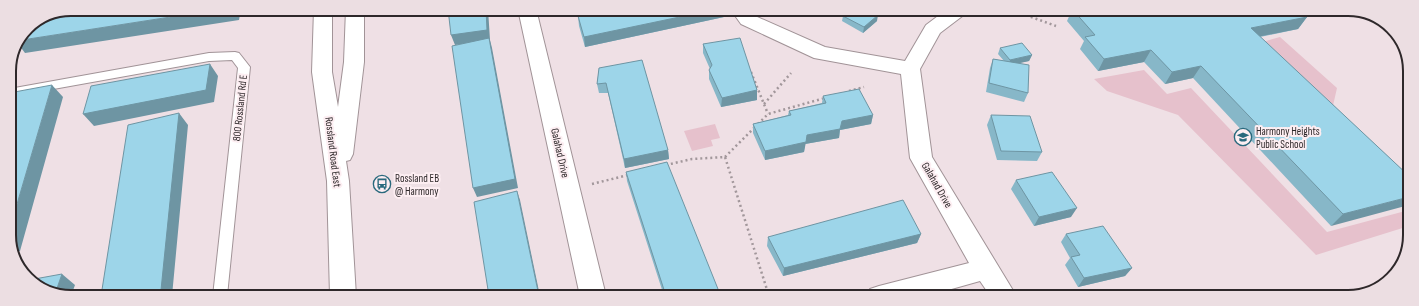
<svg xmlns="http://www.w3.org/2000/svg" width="1419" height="306" font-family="'Sofia Sans Condensed',sans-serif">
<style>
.green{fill:#e6c1cc}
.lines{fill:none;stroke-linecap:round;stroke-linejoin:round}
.lane-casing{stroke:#a19397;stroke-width:2}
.street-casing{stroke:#a19397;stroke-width:2}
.secondary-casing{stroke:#a19397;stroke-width:2}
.path{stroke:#a2979b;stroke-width:2.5;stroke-dasharray:2 3;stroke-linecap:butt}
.lane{fill:#fff;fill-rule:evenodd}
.street{fill:#fff;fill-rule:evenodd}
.secondary{fill:#fff;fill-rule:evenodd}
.wall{fill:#87b7c8}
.shaded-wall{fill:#6e95a3}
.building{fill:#9dd5e9;stroke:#6e95a3}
.labels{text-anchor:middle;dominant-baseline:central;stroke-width:4;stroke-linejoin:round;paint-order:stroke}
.street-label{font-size:11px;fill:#2e282a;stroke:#fdeef2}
.poi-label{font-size:11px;fill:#2e282a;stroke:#fdeef2;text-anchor:start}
.rim{fill:none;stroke:#2e282a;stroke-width:2}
</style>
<rect width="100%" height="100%" fill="#efe0e5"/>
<path class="green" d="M1280 37 1337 88 1332 110 1406 175H1409V192L1252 45Z
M1144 70 1167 94 1191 88 1327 232 1409 210V226L1316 255 1178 115 1107 91 1094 79Z
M715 124 720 138 711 140 713 146 692 151 684 131Z"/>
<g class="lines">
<defs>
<path id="lane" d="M235 52 239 53 250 67 227 296H213L238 68 232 60 209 61 9 97V89L209 53Z"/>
<path id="street" d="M518 9H536L606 296H580Z
M731 10H750L755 16 825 47 905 61 926 25 946 10H967L965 14 940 33 920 69 932 157 1017 297H991L980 281 923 297 867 296 870 289 879 286 969 263 910 158 901 74 814 58 741 24Z"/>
<path id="secondary" d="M314 9H332V72L338 107 344 62 346 9H364V62L353 154 350 160 346 161 349 181 356 296H330L327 181 312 72Z"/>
</defs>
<use href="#lane" class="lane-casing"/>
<use href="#street" class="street-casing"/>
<use href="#secondary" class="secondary-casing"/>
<path class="path" d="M1012 10 1056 26
M751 72 768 114
M849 91 864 87
M764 104 791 73
M758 124 768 114 825 98
M725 157 754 128
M666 165 692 159 725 157 769 296
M592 184 628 175"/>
<use href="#lane" class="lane"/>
<use href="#street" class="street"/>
<use href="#secondary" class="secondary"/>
</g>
<path class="wall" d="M1072 10H1299L1307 17 1298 29 1260 37 1409 176 1331 226 1193 78 1165 84 1144 62 1098 71 1080 49 1084 41 1067 21Z
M578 16 724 17 585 47 579 26Z
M843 16 877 21 863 33 842 21Z
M703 44 757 90V100L721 107 709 79V70L710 69 703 53Z
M1000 48 1032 55 1029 61 1018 63 1028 93 1024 102 986 92 990 68 993 59 1004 61 998 54Z
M599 68 668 150 669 159 625 168 608 93H599L597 84Z
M823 96 873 115 871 124 840 130 839 138 805 144 804 152 765 160 753 133V124L788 115 789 111 822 103Z
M991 115 1042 152 1037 161 997 160 987 125Z
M626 172 720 296H664L627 181Z
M1016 180 1071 217 1034 226 1011 189Z
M921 234 917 243 783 276 767 246 768 237Z
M1066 234 1132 268 1125 276 1078 287 1065 265 1070 258 1061 242Z"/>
<path class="shaded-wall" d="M222 9H241L239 20 25 53 19 45 22 40Z
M486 9H488L490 40 492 48 518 188 477 197 473 188 490 40 455 45 451 35Z
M713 10H725L724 17 585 47 584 37Z
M878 15 877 21 863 33 864 27Z
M1307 17 1298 29 1242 40 1251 28Z
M1151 50 1144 62 1098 71 1104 59Z
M1032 55 1029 61 1008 66 1010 60Z
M210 64 218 76 214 102 94 126 83 114Z
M1201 66 1193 78 1165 84 1172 72Z
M52 85 63 97 20 251 13 253 10 247V228Z
M757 90V100L721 107 722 98Z
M179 113 188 125 172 296H139Z
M873 115 871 124 840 130 842 121Z
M840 129 839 138 805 144 807 135Z
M806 142 804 152 765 160V151Z
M668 150 669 159 625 168 624 159Z
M517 191 520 200 540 296H539Z
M1409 197V205L1331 226 1343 214Z
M1077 208 1071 217 1034 226 1039 217Z
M921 234 917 243 783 276 784 268Z
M1132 268 1125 276 1078 287 1084 278Z
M62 274 75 285 71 296H59L55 294Z
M720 294V296H709Z"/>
<path class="building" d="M71 9H222L22 40 27 27Z
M448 9H486L487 30 451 35Z
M609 9 713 10 584 37 578 16Z
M850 10H868L878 15 864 27 843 16Z
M1073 10H1299L1307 17 1251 28 1409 176V197L1343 214 1201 66 1172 72 1151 50 1104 59 1085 37 1095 35Z
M489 38 515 179 473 188 452 46Z
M740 38 757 90 722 98 709 70 712 65 703 44Z
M1022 43 1032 55 1010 60 1000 48Z
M993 59 1029 65 1028 93 989 83Z
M642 60 668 150 624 159 606 83 597 84 599 68Z
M210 64 206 90 83 114 91 86Z
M52 85 10 228 9 93Z
M859 89 873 115 842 121 840 129 807 135 806 142 765 151 753 124 791 115 789 111 826 103 823 96Z
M179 113 161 290 139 296H101L128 125Z
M991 115 1030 116 1042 152 1001 151Z
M667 162 720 294 709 296H666L626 172Z
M1052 172 1077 208 1039 217 1016 180Z
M517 191 539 296H489L474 202Z
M903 200 921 234 784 268 768 237Z
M1103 226 1132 268 1084 278 1071 257 1080 255 1066 234Z
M62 274 55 294 29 280Z
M1149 290 1154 297H1121Z"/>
<defs>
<symbol id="school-ring" viewBox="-11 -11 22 22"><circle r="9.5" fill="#fdeef2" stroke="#29697d" stroke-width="1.5"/><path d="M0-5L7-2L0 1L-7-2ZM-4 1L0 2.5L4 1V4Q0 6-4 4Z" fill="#29697d"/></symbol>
<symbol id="bus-ring" viewBox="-11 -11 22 22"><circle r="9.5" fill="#fdeef2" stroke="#29697d" stroke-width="1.5"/><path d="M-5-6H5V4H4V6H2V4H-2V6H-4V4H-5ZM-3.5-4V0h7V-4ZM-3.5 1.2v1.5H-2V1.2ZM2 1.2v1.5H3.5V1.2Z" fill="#29697d"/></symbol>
</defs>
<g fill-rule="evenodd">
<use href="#school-ring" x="1233" y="127" width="20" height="20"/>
<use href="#bus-ring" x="372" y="174" width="20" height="20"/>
</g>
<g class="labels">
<g class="street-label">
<text transform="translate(240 108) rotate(-84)">800 Rossland Rd E</text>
<text transform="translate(333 152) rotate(83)">Rossland Road East</text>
<text transform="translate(560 153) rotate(77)">Galahad Drive</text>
<text transform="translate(937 185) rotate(60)">Galahad Drive</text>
</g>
<g class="poi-label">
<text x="1256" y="131">Harmony Heights<tspan x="1256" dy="13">Public School</tspan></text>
<text x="395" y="178">Rossland EB<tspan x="395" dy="13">@ Harmony</tspan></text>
</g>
</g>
<path d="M0 0H1419V306H0ZM71 16H1348A55 55 0 0 1 1403 71V235A55 55 0 0 1 1348 290H71A55 55 0 0 1 16 235V71A55 55 0 0 1 71 16Z" fill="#ecdee2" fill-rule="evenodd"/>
<path class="rim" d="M71 16H1348A55 55 0 0 1 1403 71V235A55 55 0 0 1 1348 290H71A55 55 0 0 1 16 235V71A55 55 0 0 1 71 16Z"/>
</svg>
